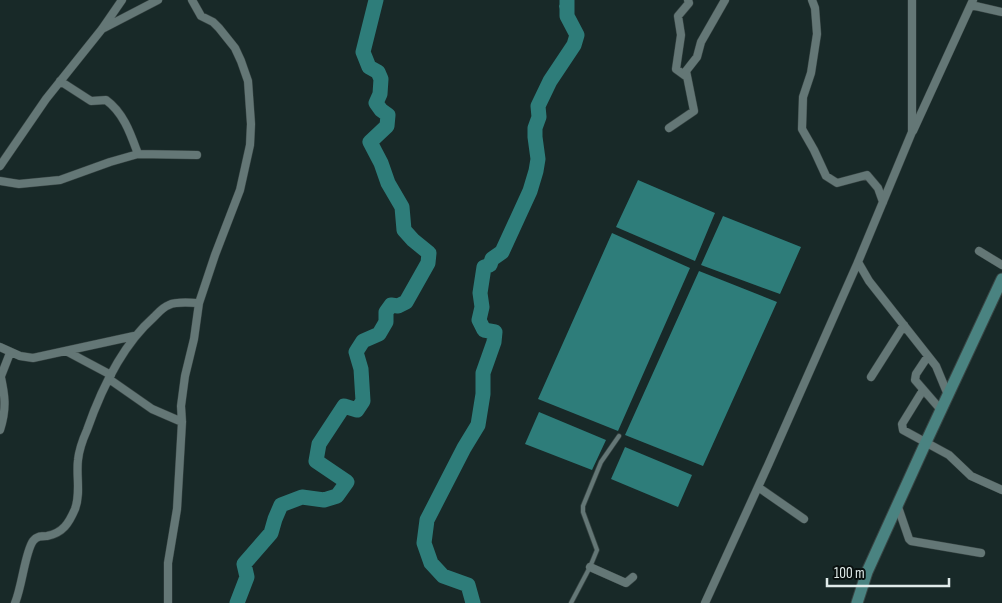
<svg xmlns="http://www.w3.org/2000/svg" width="1002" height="603" font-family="'Sofia Sans Condensed',sans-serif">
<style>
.water{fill:#2e7d7a}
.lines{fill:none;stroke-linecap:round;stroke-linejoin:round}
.river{stroke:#2e7d7a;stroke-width:15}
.service-casing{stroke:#384544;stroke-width:5.5}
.minor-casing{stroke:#384544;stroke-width:9}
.secondary-casing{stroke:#384544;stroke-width:13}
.service{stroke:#647776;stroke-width:4}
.minor{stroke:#647776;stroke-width:8}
.secondary{stroke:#4a8381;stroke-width:11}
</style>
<rect width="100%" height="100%" fill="#182928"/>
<path class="water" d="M567 0 570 14 567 16 562 15 559 6 562 1Z
M638 180 715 213 695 261 616 227Z
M723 216 801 247 780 294 701 265Z
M612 233 690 268 618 431 538 399Z
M699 271 777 302 703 466 625 435Z
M539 412 606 440 592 470 525 444Z
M625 447 692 475 678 507 611 479Z"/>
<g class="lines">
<path class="river" d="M237 603 247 577 244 564 271 533 275 519 281 505 302 497 324 500 337 496 347 482 316 461 319 444 344 406 357 410 363 401 361 369 356 352 363 341 379 334 386 322V312L391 305 398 306 406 302 428 263 429 253 413 240 404 230 402 207 388 183 381 163 370 142 387 126 388 115 381 110 376 103 380 94 381 79 378 72 369 67 363 52 376 0
M473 603 468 585 443 576 431 563 424 543 427 520 464 448 478 425 483 394V373L494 342 495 332 484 330 479 320 482 307 480 293 484 267 490 265 492 259 502 252 530 191 536 171 538 159 535 137V128L539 117 538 106 550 81 574 45 577 35 567 16V0"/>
<defs>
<path id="service" d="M571 603 590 567 597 550 583 512V506L601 462 619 436"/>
<path id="minor" d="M812 0 815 8 817 34 811 73 803 97 802 129 814 150 826 176 837 183 867 175 878 188 883 202
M971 5 1002 12
M104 28 158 0
M687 77 676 69 681 35 678 16 689 3 688 0
M60 81 91 101 106 100C124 113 131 135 138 154
M669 128 694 111 686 71 697 57 701 42 725 0
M913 131 973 0
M0 166 46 99 102 29 122 0
M0 181 19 184 60 180 110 162 138 154 197 155
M979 251 1002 265
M858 262 869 281 936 366 948 395
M0 347 20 356 33 358 134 336
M66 351 111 375
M928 356 916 374 915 380 941 410
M0 373C5 395 7 408 0 430
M1 376 10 353
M871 377 904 325
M109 379 152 409 182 422
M923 390 902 424 903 430 949 455 971 476 1002 490
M758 487 804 519
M898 507 909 539 911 541 981 553
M590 567 626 583 633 577
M15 603C22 587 25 552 33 541 37 536 41 536 47 536 63 533 69 523 75 509 81 493 76 476 78 460 79 450 83 439 87 430 101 390 121 346 154 317 158 313 163 307 169 305 177 301 190 303 199 303
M168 603V563L177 509 182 422 181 406 185 376 194 339 199 303 215 255 240 190 250 145 251 124 248 81 241 61 235 48 219 28 213 22 201 16 192 0
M705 603 769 463 858 262 912 132V0"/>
<path id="secondary" d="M857 603 867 572 926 442 1002 279"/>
</defs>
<use href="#service" class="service-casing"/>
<use href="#minor" class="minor-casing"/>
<use href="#secondary" class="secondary-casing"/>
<use href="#service" class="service"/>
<use href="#minor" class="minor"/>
<use href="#secondary" class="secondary"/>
</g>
<path d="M827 578v8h122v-8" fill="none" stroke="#e0ebea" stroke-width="2.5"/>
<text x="834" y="578" font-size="15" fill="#e0ebea" stroke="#09100f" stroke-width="4" paint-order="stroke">100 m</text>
</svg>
